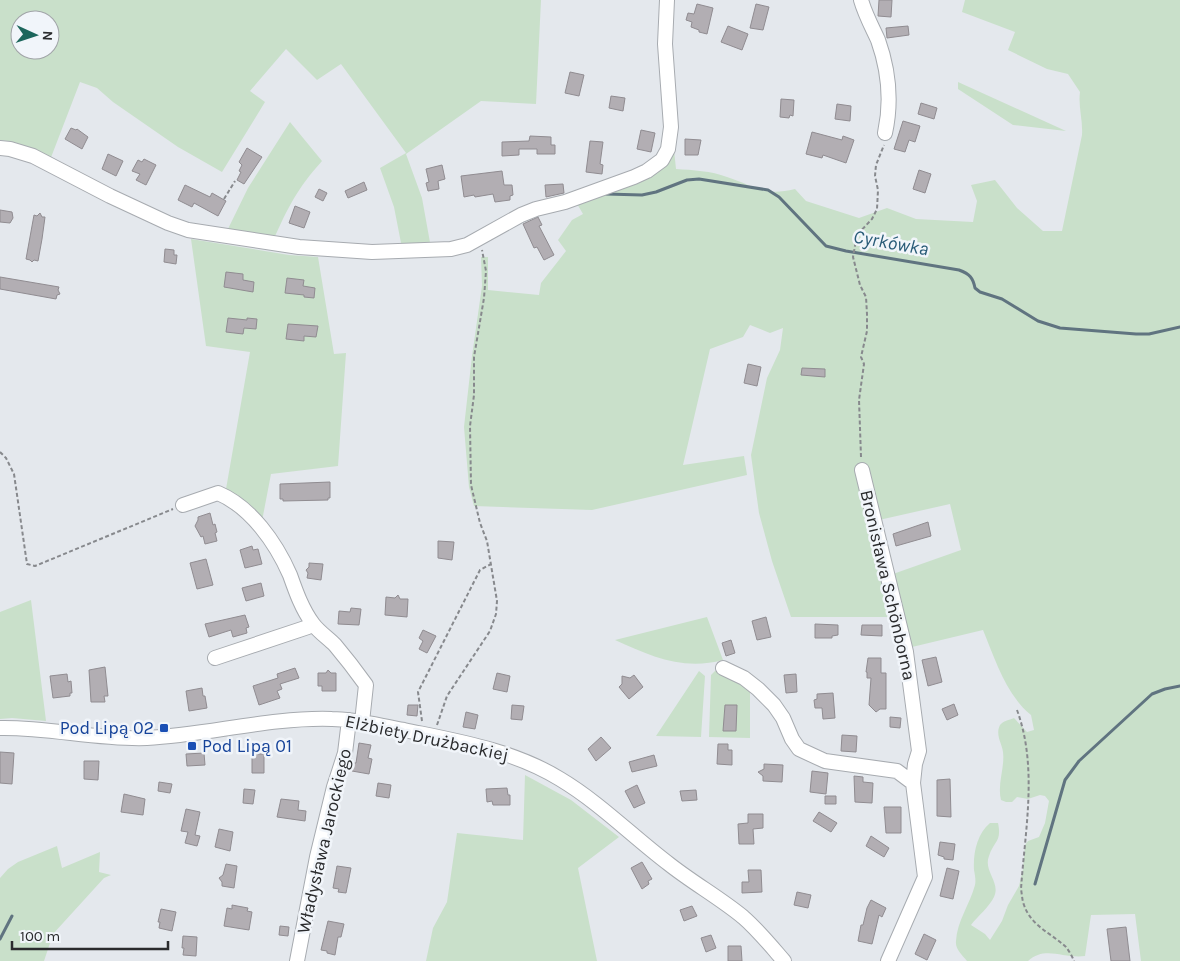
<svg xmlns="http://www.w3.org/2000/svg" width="1180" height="961" font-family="Karla,sans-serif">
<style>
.green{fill:#c9e0ca;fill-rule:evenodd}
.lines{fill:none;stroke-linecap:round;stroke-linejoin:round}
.stream{stroke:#607480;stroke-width:3}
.building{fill:#b2aeb3;stroke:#908c91}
.minor-casing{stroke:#a7abb0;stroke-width:16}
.path{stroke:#87898d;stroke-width:2;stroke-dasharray:4 2.5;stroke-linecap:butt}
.minor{stroke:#fff;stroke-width:14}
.transit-dot{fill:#1a4fb4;stroke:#f1f5fa;stroke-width:2}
.labels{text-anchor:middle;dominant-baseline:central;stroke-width:5;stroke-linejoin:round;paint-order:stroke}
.street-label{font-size:18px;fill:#2a2b2d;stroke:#f1f5fa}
.transit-label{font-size:18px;fill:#164399;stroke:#f1f5fa;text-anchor:end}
.water-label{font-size:19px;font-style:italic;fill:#285b77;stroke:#f1f5fa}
</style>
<rect width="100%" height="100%" fill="#e4e8ed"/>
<path class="green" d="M0 0H541L536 104 481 101 406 154 422 198 431 248H402L394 207 380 168 406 153 341 64 317 80 286 49 250 91 265 102 222 172 178 147 113 102 97 88 80 82 50 160 8 141 0 140ZM20 20H50V50H20Z
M965 0H1180V961H1141L1135 914 1091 915 1085 956C1064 959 1045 945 1028 961H967C962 955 955 949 956 941 957 921 970 904 975 885 976 881 975 875 974 870 973 853 977 834 990 823H998C1002 842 994 841 989 856 983 871 1001 882 994 897 989 907 978 916 971 925L985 934 990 940 1002 921 1008 905 1019 886 1023 869 1025 845 1028 841 1039 837 1045 823 1049 801 1045 796 1040 795 1028 799 1017 797 1012 802H1006L1001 800C997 784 1005 768 1003 752 1002 743 995 735 1000 725 1003 721 1009 720 1014 718L1027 732 1034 730 1031 715C1006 695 995 659 983 630L912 647 893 574 961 550 950 504 879 520 894 617H791L772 561 759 513 751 455 767 378 780 350 783 328 770 333 750 325 743 337 710 349 683 465 744 456 747 475 592 510 474 506 469 487 464 427 472 356 482 286 481 257H488V290L539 295 541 283 566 251 558 240 572 220 583 214 576 202 674 150 676 169C693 170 711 171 727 177 755 186 764 197 795 189L806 201 859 218 887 208 916 219 973 222 977 201 971 185 995 180 1017 208 1043 231H1062L1082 135C1083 120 1078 106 1080 92L1068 74 1047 69 1008 50 1015 32 962 12Z
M958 82 1066 131 1013 125 958 89Z
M290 122 322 161C297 189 288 207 273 241L226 233 248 188Z
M191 239 289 255 318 257 334 354 346 353 338 466 271 474 262 521 236 495 226 489 250 352 206 346Z
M31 600 46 721 12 718 0 719V612Z
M707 617 723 660C683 671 650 656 615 640Z
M699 671 705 676 701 737 656 736Z
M715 671H723L750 685V738L709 737 711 675Z
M525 775 571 800 619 837 578 868 597 961H426L433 928 447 902 457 833 523 840Z
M57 846 62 868 100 852 99 872 111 875 104 878 53 934 44 961H0V878L8 869 18 862Z"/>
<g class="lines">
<path class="stream" d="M606 194 642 195 656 192 687 180 699 179 768 190 779 197 826 246 846 251 959 270C970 274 973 278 975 288L980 292 1002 299 1038 321 1060 328 1136 334H1149L1180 327
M1035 884 1065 780 1079 761 1152 694 1165 689 1180 686
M0 939 12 916"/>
</g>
<path class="building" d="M879 0H892L891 17 878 16Z
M697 4 713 8 707 34 699 32V30L691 27 692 22 686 20 688 13 694 14Z
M756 4 769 7 763 30 750 28Z
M728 26 748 34 742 50 721 42Z
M908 26 909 35 887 38 886 28Z
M570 72 584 75 579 96 565 93Z
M611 96 625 98 623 111 609 108Z
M781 99 794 100 793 116 790 115 789 118 780 117Z
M921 103 937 108 934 119 918 114Z
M837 104 851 106 850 121 835 119Z
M903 121 920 126 915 142 909 140 905 152 894 149Z
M71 128 76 130 77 129 88 137 82 149 65 139Z
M641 130 655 133 651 152 637 149Z
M812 132 842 140 843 136 854 140 846 163 823 155 822 158 806 154Z
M530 136 551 137V145H555V154H537V149H519V155L502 156V142L529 141Z
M685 139 701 140 698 155H685Z
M590 141 603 142 600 164 603 165 602 174 586 172Z
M247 148 262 157 244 184 237 180 241 172 239 171 242 165 239 162Z
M108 154 123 161 116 176 102 169Z
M144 159 156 165 146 185 136 180 140 174 132 171 138 160 142 162Z
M442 165 445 179 438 181 439 189 428 191 426 183 429 182 426 169Z
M919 170 931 174 925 193 913 189Z
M502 171 504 185H512L513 195 510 196V200L495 202 493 194 475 197 474 195 464 197 461 176Z
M364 182 367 190 348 198 345 191Z
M563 184 564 193 546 197 545 185Z
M185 185 210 197 212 193 226 201 218 216 194 203 192 207 178 200Z
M319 189 327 193 323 201 315 197Z
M295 206 310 212 304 228 289 223Z
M0 210 12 212 13 218 10 223 0 222Z
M40 213 42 217H45L42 239 38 261 34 260 32 262 30 260 26 259 34 215 37 216Z
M538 217 542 225 539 226 554 255 544 260 537 247 534 248 523 224Z
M165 249 174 250V255H177L176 264 164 262Z
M226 272 243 274V280L254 282 253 292 224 287Z
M0 277 59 287 58 290 60 294 57 295 56 299 0 289Z
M287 278 304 280 303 286 315 288 314 298 304 297V295L285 293Z
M228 318 247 320V318L257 319 256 329 244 328 243 334 226 332Z
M288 324 318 326 316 337 304 336V341L286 339Z
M748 364 761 367 757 386 744 383Z
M802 368 825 369V377L801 375Z
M330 482V498H328V500L283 501V499H280V484Z
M210 513 213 525 215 524 217 532 215 533 217 541 205 544 203 536 201 537 195 526 198 520V517Z
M928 522 931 536 896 546 893 534Z
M438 541 454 542 452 560 438 558Z
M252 546 253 550 258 549 262 564 245 568 240 550Z
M206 559 213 585 197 589 190 563Z
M309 563 323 564 321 580 307 578 308 573 306 570 309 567Z
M261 583 264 596 246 601 242 588Z
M398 595 400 599H408L407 617 385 615 386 597 395 598Z
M351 608 361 609 359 625 338 624 339 611 350 612Z
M245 615 249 627 246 628 247 633 233 637 231 630 209 637 205 624Z
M766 617 771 637 757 640 752 621Z
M815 624 838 625V635L832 636V638H815Z
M862 625H882V636L861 635Z
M423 630 436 636 427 653 419 649 423 641 419 638Z
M731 640 735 653 726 656 722 643Z
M936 657 942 682 928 686 922 660Z
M868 658H881V673H886V709H880L876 712 869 705 871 678H867V672H866Z
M105 667 108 696H104L105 702H91L89 670Z
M295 668 299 678 280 684 282 689 277 691 280 698 259 705 253 686 278 678 277 674Z
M328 670 331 673H336V691H322V686H318V673H326Z
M497 673 510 676 507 692 493 689Z
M67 674 68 682 71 681 72 693H70V696L53 698 50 676Z
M796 674 797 692 786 693 784 675Z
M634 675 643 687 629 699 619 687 622 684V676L630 678Z
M202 688 203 696H205L207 708 189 711 186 691Z
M833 693 835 718 823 719 822 708H815L814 700 817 699V694Z
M954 704 958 715 947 720 942 709Z
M408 705H418L417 716 407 715Z
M512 705 524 706 522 720 511 719Z
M725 705H737L736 731H723Z
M466 712 478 715 475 729 463 727Z
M890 717 901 718 900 728 890 727Z
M842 735 857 736 856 752 841 751Z
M601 737 611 748 596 761 588 749Z
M359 743 371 745 368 758 372 759 369 774 352 771 354 763H356Z
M718 744H728V750H732V765L717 764Z
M0 752 14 753 12 784 0 783Z
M204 753 205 765 187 766 186 754Z
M252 754H264V773H252Z
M654 755 657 766 632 772 629 762Z
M84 761H99L98 780 84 779Z
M764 764 783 765 782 782 763 781V776L758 772 764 769Z
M812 771 828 773 826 794 810 792Z
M854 776 863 777V782L873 783 872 803 855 802Z
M950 779 951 817 937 816V780Z
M159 782 172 784 170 793 158 791Z
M378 783 391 785 389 798 376 796Z
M637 785 645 803 634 808 625 791Z
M507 788 508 795H510V805H493L492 801 487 802 486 789Z
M244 789 255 790 253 804 243 803Z
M696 790 697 800 682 801 680 791Z
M124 794 145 799 143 815 121 812Z
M825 796H836V804H825Z
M281 799 299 801 298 810 306 811 305 821 277 817Z
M884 807H901V833H886Z
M186 809 200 812 195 835 200 836 197 846 185 843 188 832 181 831Z
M819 812 837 823 831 832 813 821Z
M748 814H763V828L753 829 754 844H739L738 824 748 823Z
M219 829 233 832 230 851 215 847Z
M871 836 889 848 884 857 866 846Z
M940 842 955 844 953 860 944 859V857L938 855Z
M642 862 652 879 648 881 649 884 642 889 631 868Z
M226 864 237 866 234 888 222 886V882L219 878 223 875Z
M337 866 351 868 346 893 338 892 339 889 333 888Z
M947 868 959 871 953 899 940 896Z
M748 870H761L762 892 742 893V882H749Z
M797 892 811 895 808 908 794 905Z
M871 900 886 908 882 917 879 915 872 944 858 941 861 925H863L867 908Z
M232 905 248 908 247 911 252 912 249 930 224 926 227 908 232 909Z
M692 906 697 916 684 921 680 910Z
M161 909 176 912 172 931 159 928 160 922H158Z
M328 921 344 924 341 937H338L335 955 327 953V951L321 950Z
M280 926 289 927 288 936 279 935Z
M1126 927 1130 961H1111L1107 929Z
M924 934 936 940 927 960 915 954Z
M711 935 716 948 706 952 701 938Z
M183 936 197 937 196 956 183 955 184 948H182Z
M728 946H741L742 961H728Z"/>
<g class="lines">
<defs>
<path id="minor" d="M861 0C865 14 872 27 878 40 889 71 892 101 885 133
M0 148 10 149 33 156 110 196 168 223 188 230 299 247 372 252 451 249 467 245 521 215 536 209 565 202 634 177 647 171 662 160 668 149 671 127 665 44 667 0
M862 470 906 652 919 751 915 764 913 783 925 877 888 961
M183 505 218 493C251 507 276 543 290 575 296 592 302 609 313 624 319 632 328 638 335 645 346 658 356 671 366 685L362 722
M215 658 308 627 313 624
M723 668 744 678 758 689 774 705 783 718 792 739 799 749 825 761 897 771 913 783
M0 728C49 727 98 740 147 738 208 735 270 717 332 719 356 719 380 726 404 730 457 741 513 750 560 779 600 803 632 836 669 864 693 883 720 898 743 917 758 930 771 946 784 961
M297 961 317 857 334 787 345 753 349 720"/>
</defs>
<use href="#minor" class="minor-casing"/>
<path class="path" d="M224 199 235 181
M0 452 6 458 14 474 27 564 35 566 173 509
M861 457 859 400 864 364 861 357 867 331V314L866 297 860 285 853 257 857 235 872 219 877 209 878 190 875 176 876 165 884 145
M1017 710C1038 767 1025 830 1021 889 1022 894 1022 900 1024 905 1031 926 1051 933 1066 947 1069 951 1072 956 1074 961
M422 721 418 692 480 570 491 564
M437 725 447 696 490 631 496 614 497 601 487 541 480 523 471 485 470 426 474 395V357L484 298 486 271 482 250"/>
<use href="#minor" class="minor"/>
</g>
<g class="transit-dot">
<rect x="159" y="723" width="10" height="10" rx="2.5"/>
<rect x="187" y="741" width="10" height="10" rx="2.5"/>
</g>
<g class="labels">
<g class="street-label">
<text transform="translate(888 585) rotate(77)">Bronisława Schönborna</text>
<text transform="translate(427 738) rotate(12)">Elżbiety Drużbackiej</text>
<text transform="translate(324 841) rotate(-77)">Władysława Jarockiego</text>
</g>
<g class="transit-label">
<text x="154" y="728">Pod Lipą 02</text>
<text x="202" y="746" text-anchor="start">Pod Lipą 01</text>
</g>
<g class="water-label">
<text transform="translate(891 243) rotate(10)">Cyrkówka</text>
</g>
</g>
<g transform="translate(35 35) rotate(93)"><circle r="24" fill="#f1f5fa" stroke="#a1a4a8"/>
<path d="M0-4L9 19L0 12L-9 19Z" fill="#1c665c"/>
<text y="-8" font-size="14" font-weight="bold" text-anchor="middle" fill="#2a2b2d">N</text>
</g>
<path d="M12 941v8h156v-8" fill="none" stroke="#2a2b2d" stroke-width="2.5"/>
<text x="20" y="941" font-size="15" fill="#2a2b2d" stroke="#f1f5fa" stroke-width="4" paint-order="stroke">100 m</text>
</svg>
